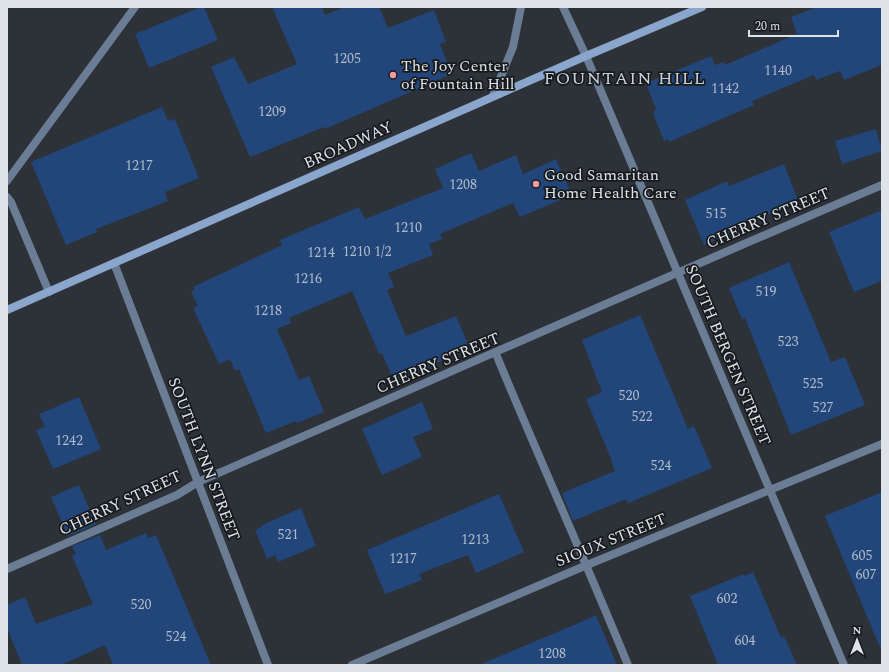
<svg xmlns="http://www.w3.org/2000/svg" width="889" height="672" font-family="Spectral,serif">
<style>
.building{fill:#224679}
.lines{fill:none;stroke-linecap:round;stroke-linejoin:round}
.lane{stroke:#6b7c95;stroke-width:8}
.street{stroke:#6b7c95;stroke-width:8}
.secondary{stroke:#8aa6cd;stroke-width:8}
.poi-dot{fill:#f59b9e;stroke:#171a1d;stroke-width:1.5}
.labels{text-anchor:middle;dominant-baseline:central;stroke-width:3.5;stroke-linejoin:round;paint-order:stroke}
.number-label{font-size:14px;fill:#b0bbcc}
.poi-label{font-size:16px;fill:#dfe2e7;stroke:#171a1d;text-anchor:start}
.street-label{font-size:16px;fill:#dfe2e7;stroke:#171a1d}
.quarter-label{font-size:18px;letter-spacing:1px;fill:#c8cfd7;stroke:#171a1d}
</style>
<rect width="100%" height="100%" fill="#2d3239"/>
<path class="building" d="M201 7H204L218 40 149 68 135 34Z
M272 7H322L325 15 345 7H379L388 28 434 10 446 42 440 44 452 74 325 129 324 127 250 157 211 67 234 57 248 84 297 64Z
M817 7H882V65L844 80 840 71 816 80 814 75 752 101 754 105 724 118 669 142 668 139 664 141 653 113 656 109 646 83 711 56 715 65 724 62 725 65 797 34 791 17Z
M162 107 168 121 175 119 199 178 165 192 168 201 96 229 97 232 66 245 31 162Z
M876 129 882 151 842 164 835 141Z
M471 153 479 171 516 155 523 174 556 159 572 195 520 217 513 203 440 234 442 239 429 244 433 255 388 273 394 287 387 290 406 336 456 316 470 349 394 381 382 353 379 354 352 291 289 318 291 323 277 329 299 380 309 376 324 412 297 423 296 421 266 433 239 369 235 371 230 359 219 364 193 308 198 306 191 292 195 290 193 287 282 245 280 240 359 207 365 219 443 188 435 169Z
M784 164 799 203 745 223 747 226 704 245 685 200 727 181 729 186Z
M882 210V281L854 292 829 232Z
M789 262 831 362 845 357 865 405 791 435 745 318 742 319 729 288Z
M640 315 688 429 694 426 712 468 628 503 626 499 573 521 562 493 615 471 611 462 612 461 586 399 602 392 582 340Z
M79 397 101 449 53 469 36 430 45 427 39 414Z
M422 402 433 429 413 437 422 457 382 475 362 429Z
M79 485 96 524 68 536 51 497Z
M882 492V652L825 516Z
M499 494 524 552 476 573 468 555 419 574 422 580 385 594 367 550Z
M301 508 316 546 278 562 275 555 267 559 255 530 262 527V525Z
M146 533 148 538 156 535 211 665H113L105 645 61 665H22L7 628V605L25 597 36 624 93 604 72 556 76 554 72 546 100 535 106 550Z
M753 572 781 638 784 636 797 665H718L690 596 744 574 745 576Z
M596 615 617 665H479L574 625Z"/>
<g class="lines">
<path class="lane" d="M7 181 135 7
M496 354C539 458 585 560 628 665
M7 569 177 495 198 482C426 383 653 282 882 185"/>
<path class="street" d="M563 7 586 56 844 665
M493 96 513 47 521 7
M7 197 11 202 49 292
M114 263 268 665
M352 665 587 565 882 444"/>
<path class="secondary" d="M7 310 586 56 702 7"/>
</g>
<g class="poi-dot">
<circle cx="393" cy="75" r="4"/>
<circle cx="536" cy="184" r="4"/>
</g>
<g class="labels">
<g class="number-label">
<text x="347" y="58">1205</text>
<text x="778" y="70">1140</text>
<text x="725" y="88">1142</text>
<text x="272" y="111">1209</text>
<text x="139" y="165">1217</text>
<text x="463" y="184">1208</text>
<text x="716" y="213">515</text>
<text x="408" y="227">1210</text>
<text x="367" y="251">1210 1/2</text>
<text x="321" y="252">1214</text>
<text x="308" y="278">1216</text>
<text x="766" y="291">519</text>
<text x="268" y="310">1218</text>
<text x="788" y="341">523</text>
<text x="813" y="383">525</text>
<text x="629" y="395">520</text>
<text x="823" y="407">527</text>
<text x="642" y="416">522</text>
<text x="69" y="440">1242</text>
<text x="661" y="465">524</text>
<text x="288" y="534">521</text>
<text x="475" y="539">1213</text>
<text x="862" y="555">605</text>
<text x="403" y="558">1217</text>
<text x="866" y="574">607</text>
<text x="727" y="598">602</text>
<text x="141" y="604">520</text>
<text x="176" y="636">524</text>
<text x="745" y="640">604</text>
<text x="552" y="653">1208</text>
</g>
<g class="poi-label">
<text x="401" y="66">The Joy Center<tspan x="401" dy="18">of Fountain Hill</tspan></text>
<text x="544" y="175">Good Samaritan<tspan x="544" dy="18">Home Health Care</tspan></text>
</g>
<g class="street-label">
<text transform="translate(348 145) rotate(-24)">BROADWAY</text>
<text transform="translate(768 218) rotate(-23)">CHERRY STREET</text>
<text transform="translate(728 355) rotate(67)">SOUTH BERGEN STREET</text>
<text transform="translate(438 363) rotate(-23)">CHERRY STREET</text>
<text transform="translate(204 459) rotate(69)">SOUTH LYNN STREET</text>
<text transform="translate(120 503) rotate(-25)">CHERRY STREET</text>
<text transform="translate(611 540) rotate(-22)">SIOUX STREET</text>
</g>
<g class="quarter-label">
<text x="625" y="78">FOUNTAIN HILL</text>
</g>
</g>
<rect width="889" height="672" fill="none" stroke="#dfe2e7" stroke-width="16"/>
<g transform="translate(857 640)" stroke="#171a1d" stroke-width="3" paint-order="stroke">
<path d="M0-3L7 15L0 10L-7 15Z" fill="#dfe2e7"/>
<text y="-6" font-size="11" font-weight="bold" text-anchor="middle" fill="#dfe2e7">N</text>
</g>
<path d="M749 30v6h89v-6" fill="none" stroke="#dfe2e7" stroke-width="2"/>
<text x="755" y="30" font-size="12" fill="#dfe2e7" stroke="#171a1d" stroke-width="3" paint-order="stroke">20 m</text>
</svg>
